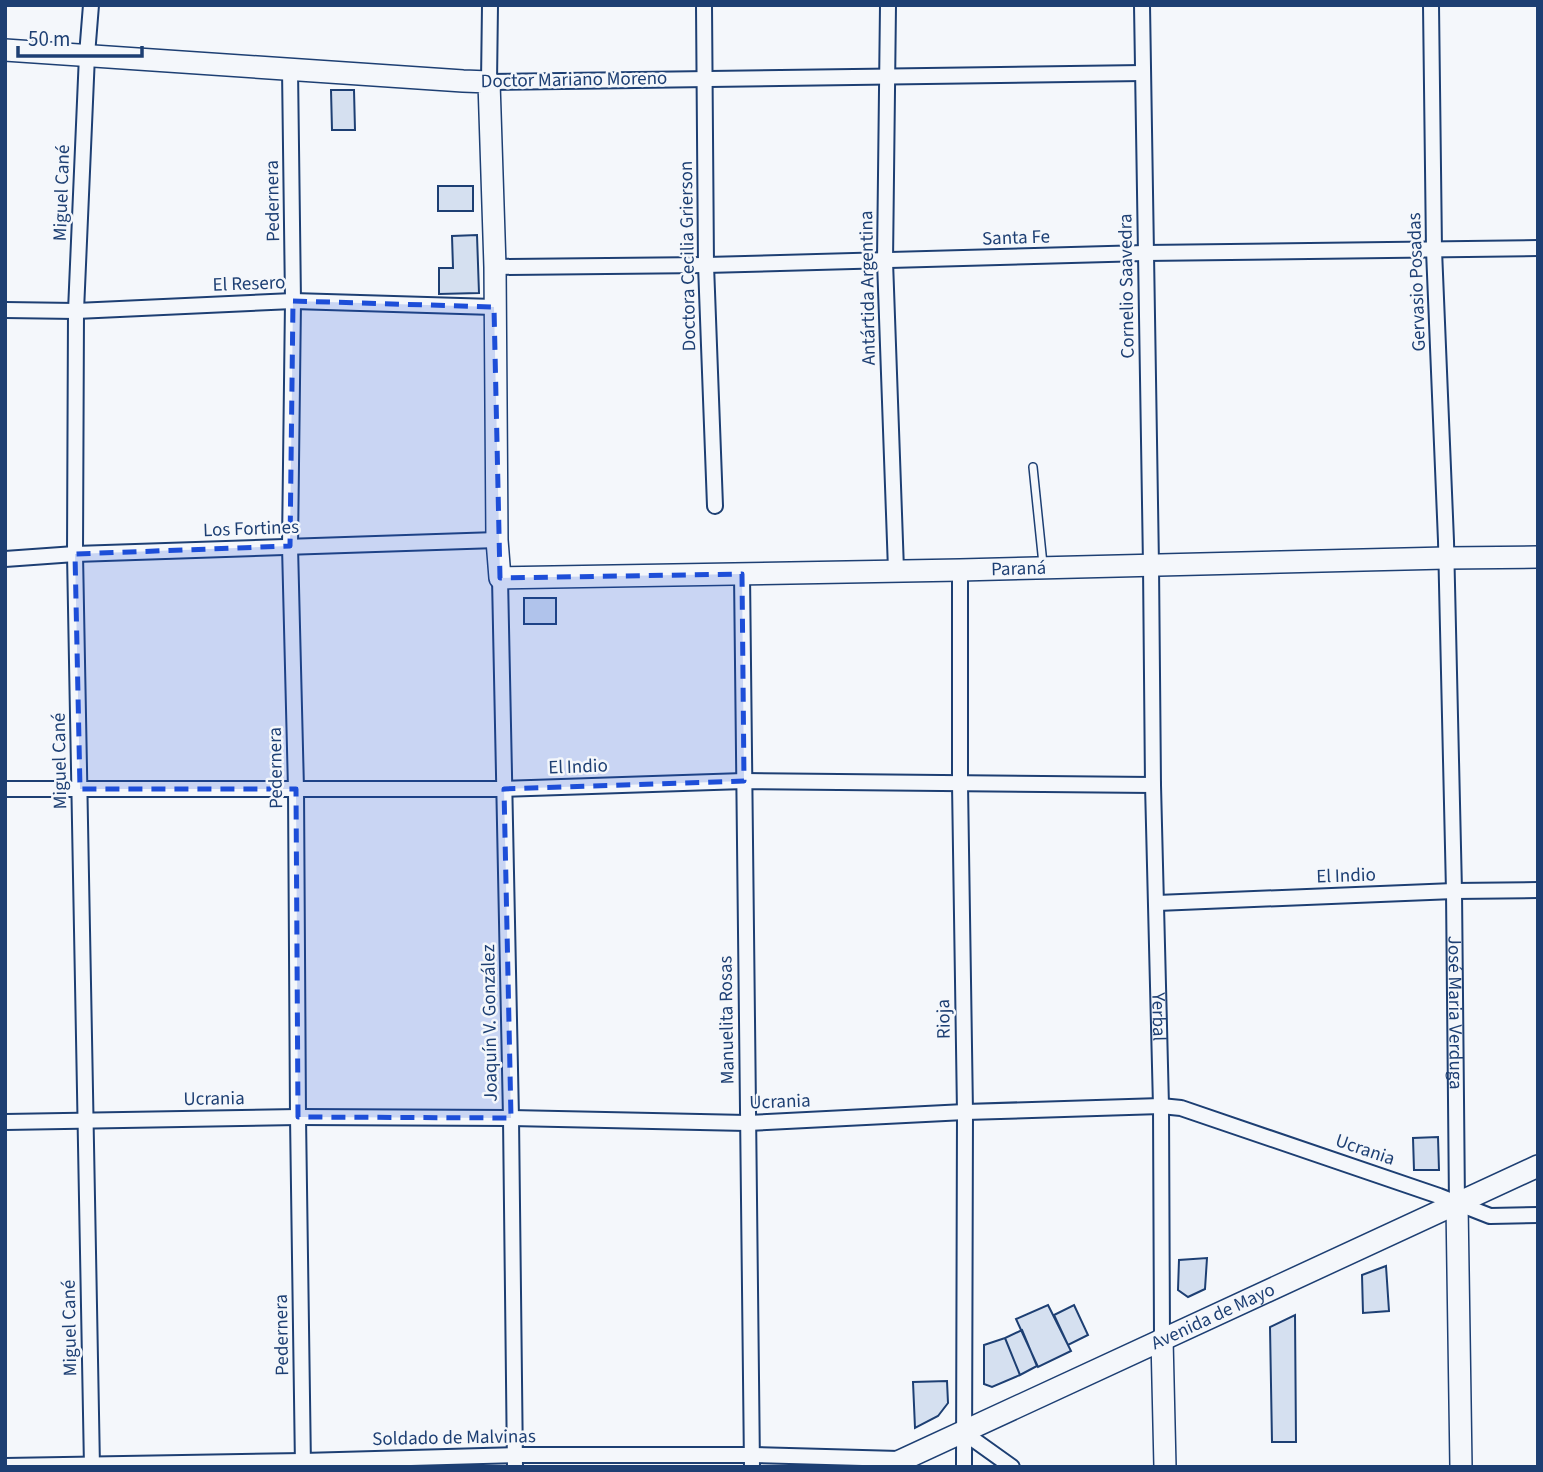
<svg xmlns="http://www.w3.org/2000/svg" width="1543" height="1472" font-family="'Source Sans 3',sans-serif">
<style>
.building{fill:#d5e0f0;stroke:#1d3f73;stroke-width:2}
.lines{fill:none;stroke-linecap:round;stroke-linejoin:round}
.lane-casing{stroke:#1d3f73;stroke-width:10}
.street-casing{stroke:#1d3f73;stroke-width:18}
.secondary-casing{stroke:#1d3f73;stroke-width:24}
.lane{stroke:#f4f7fb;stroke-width:7}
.street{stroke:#f4f7fb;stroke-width:14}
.secondary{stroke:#f4f7fb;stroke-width:21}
.marked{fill:#1d4ed8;fill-opacity:0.2;stroke:#1d4ed8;stroke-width:5;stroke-dasharray:14 9;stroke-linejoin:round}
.labels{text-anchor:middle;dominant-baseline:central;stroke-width:5;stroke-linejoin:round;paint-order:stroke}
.street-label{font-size:19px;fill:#1d3f73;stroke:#f4f7fb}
</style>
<rect width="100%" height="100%" fill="#f4f7fb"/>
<path class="building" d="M331 90H354L355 130H332Z
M438 186H473V211H438Z
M477 235 479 293 439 294V268H453L452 236Z
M524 598H556V624H524Z
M1438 1137 1439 1170H1414L1413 1138Z
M1207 1258 1205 1289 1188 1297 1178 1290 1179 1260Z
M1386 1266 1389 1311 1363 1313 1362 1275Z
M1048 1305 1071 1351 1038 1367 1016 1319Z
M1074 1305 1088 1335 1068 1345 1054 1315Z
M1295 1315 1296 1442H1272L1270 1327Z
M1022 1330 1037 1366 1020 1375 1005 1338Z
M1005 1338 1020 1375 992 1387 984 1384V1345Z
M947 1381 948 1403 938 1416 915 1428 913 1382Z"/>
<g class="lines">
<defs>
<path id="lane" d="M1033 467 1043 564"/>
<g id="street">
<path d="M91 5 87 55 76 311 75 554 92 1467"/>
<path d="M490 5 489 82 1143 73"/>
<path d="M704 5 706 265 715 506"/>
<path d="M888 5 885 261 896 570"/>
<path id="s1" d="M1142 5 1151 565 1153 785 1161 1106 1162 1339"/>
<path id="s2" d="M1431 5 1434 250 1446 541 1454 891 1457 1204"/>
<path d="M290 69 293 301 290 546 296 789 298 1117 303 1467"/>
<path d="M495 267 706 265 1145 253 1538 248"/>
<path d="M5 310 76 311 293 301 494 307"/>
<path d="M5 559 75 554 497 540"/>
<path d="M960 570V784L965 1112 964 1467"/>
<path d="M742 574 752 1467"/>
<path d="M500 578 511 1118 515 1467"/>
<path d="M5 789H504L744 781 1153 785"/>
<path d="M1157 903 1454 891 1538 890"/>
<path d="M5 1122 298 1117 511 1118 747 1123 965 1112 1161 1106 1181 1108 1439 1196 1490 1216 1538 1215"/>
<path d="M963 1432 1012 1467"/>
<path d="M5 1466 303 1461 515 1455H751L899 1459"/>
</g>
<g id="secondary">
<path id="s3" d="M5 50 463 81 489 82 495 267 497 540 500 578 960 570 1446 558 1538 557"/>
<path d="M1457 1204 1461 1467"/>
<path d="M1162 1339 1165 1467"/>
<path id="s4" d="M887 1467 1538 1166"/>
</g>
</defs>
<use href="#lane" class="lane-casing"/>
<use href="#street" class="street-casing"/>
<use href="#secondary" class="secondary-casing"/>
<use href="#lane" class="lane"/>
<use href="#street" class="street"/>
<use href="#secondary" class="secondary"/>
</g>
<path class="marked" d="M293 301 494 307 500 578 742 574 744 781 504 789 511 1118 298 1117 296 789H80L75 554 290 546Z"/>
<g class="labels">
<g class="street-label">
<text transform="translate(574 80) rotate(-1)">Doctor Mariano Moreno</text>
<text transform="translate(62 193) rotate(-88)">Miguel Cané</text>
<text transform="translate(273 201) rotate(-91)">Pedernera</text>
<text transform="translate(1016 238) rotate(-2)">Santa Fe</text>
<text transform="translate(688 256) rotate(-91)">Doctora Cecilia Grierson</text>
<text transform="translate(1417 282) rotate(-92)">Gervasio Posadas</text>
<text transform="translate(249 284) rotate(-2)">El Resero</text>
<text transform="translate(1127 286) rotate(-91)">Cornelio Saavedra</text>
<text transform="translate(868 288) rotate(-91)">Antártida Argentina</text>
<text transform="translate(251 529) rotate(-2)">Los Fortines</text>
<text stroke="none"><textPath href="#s3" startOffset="1500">Paraná</textPath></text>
<text transform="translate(60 761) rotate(-91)">Miguel Cané</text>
<text transform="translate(578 767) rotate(-2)">El Indio</text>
<text transform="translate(276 768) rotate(-91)">Pedernera</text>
<text transform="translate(1346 876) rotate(-2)">El Indio</text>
<text stroke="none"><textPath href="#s2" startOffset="1008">José Maria Verduga</textPath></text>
<text stroke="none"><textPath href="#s1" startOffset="1012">Yerbal</textPath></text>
<text transform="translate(944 1019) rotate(-91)">Rioja</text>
<text transform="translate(727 1020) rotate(-91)">Manuelita Rosas</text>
<text transform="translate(490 1023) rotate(-91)">Joaquín V. González</text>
<text transform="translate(214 1099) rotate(-1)">Ucrania</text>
<text transform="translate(780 1102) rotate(-2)">Ucrania</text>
<text transform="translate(1365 1150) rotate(19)">Ucrania</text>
<text stroke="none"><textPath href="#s4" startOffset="359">Avenida de Mayo</textPath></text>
<text transform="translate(70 1328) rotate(-91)">Miguel Cané</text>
<text transform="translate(282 1335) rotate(-91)">Pedernera</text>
<text transform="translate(454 1438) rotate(-1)">Soldado de Malvinas</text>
</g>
</g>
<rect width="1543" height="1472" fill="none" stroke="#1d3f73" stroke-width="14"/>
<path d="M18 46v10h124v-10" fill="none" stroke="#1d3f73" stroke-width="3.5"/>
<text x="28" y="46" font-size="21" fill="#1d3f73" stroke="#f4f7fb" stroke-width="5" paint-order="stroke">50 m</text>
</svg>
